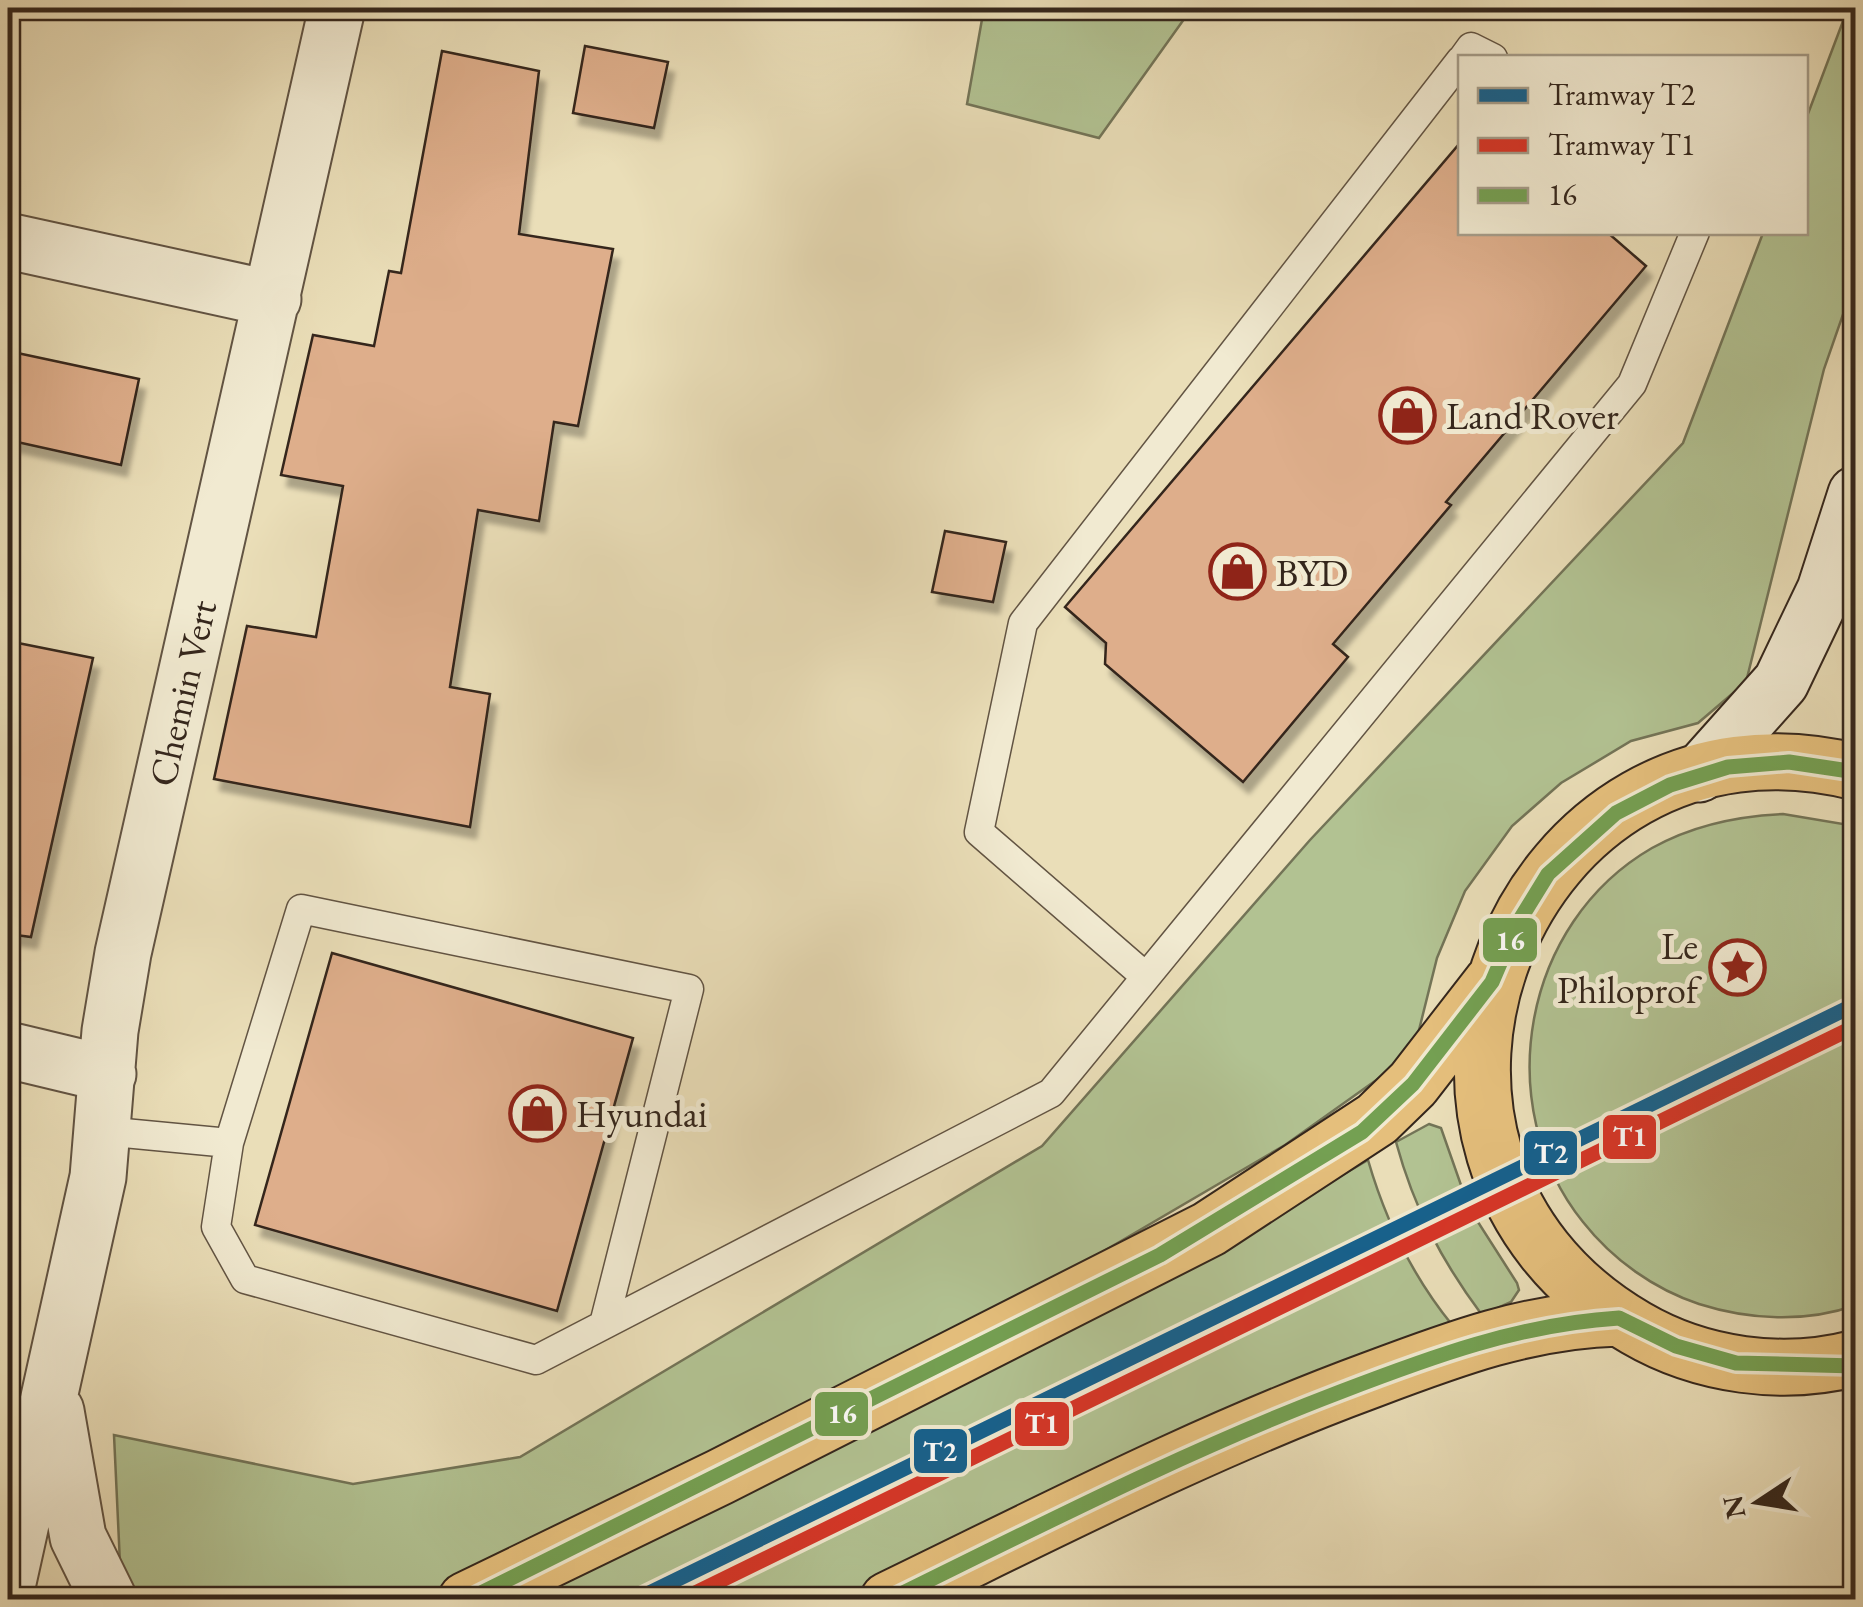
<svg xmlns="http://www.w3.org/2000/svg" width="1863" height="1607" font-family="'EB Garamond',serif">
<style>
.green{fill:#b2c292;stroke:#737457;stroke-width:2.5}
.building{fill:#deae8b;stroke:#34261c;stroke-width:2.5;filter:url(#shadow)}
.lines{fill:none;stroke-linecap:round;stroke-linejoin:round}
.lane-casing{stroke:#625443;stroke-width:31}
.street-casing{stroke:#625443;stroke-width:59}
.secondary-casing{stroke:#34261c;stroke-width:59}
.primary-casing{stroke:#34261c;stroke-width:59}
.lane{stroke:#f1ead1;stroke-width:28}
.street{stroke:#f1ead1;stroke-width:55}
.secondary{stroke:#f1ead1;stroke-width:55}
.primary{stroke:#e5bf7c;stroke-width:55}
.bus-1-casing{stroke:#f1ead1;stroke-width:22}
.bus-1{stroke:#74a052;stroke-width:15}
.tram-1-casing{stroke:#f1ead1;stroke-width:22}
.tram-2-casing{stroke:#f1ead1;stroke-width:22}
.tram-1{stroke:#15618e;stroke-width:15}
.tram-2{stroke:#d73527;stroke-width:15}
.labels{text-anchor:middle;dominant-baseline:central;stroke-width:10;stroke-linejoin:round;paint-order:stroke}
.poi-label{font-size:38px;fill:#34261c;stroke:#f1ead1;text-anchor:start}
.street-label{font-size:38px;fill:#34261c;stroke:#f1ead1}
.line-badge{stroke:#f1ead1;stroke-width:4}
.badge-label{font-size:28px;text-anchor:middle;font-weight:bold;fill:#fff}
</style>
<defs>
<filter id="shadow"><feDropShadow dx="6" dy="11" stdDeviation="2.5" flood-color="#0004"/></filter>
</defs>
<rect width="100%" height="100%" fill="#eadeb8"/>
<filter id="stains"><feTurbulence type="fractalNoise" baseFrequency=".002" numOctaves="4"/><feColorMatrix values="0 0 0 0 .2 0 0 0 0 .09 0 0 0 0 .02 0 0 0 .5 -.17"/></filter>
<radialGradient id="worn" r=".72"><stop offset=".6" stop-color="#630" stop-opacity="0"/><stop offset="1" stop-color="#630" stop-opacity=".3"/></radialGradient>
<path class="green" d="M984 8H1192L1099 138 967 104Z
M1848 8H1855V280L1824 369 1746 682 1698 723 1631 741 1561 783 1512 826 1465 891 1437 958 1418 1034 1396 1066 1285 1145 1034 1292 458 1582 407 1599H138L121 1585 114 1435 353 1484 520 1457 1042 1146 1310 840 1683 443 1763 233 1806 232V119Z
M1783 814 1855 826 1856 1305C1806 1323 1749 1320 1699 1304 1654 1289 1613 1260 1583 1222 1490 1106 1522 923 1652 848 1693 825 1737 816 1783 814Z
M1429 1124 1441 1128 1469 1208 1517 1283 1519 1290 1511 1302 1482 1315C1441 1260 1414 1208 1396 1142Z
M1368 1160C1386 1222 1412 1276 1453 1326L1081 1484 843 1599 507 1600 1189 1265Z"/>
<path class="building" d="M585 46 668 62 654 128 573 113Z
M442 51 539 71 519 234 613 249 578 426 554 422 539 521 478 510 450 687 490 694 470 827 214 779 247 626 316 637 343 486 281 475 313 335 374 346 389 271 401 273Z
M1460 143V232H1607L1646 266 1446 502 1451 505 1333 644 1348 657 1243 782 1105 664 1106 643 1065 607Z
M8 351 139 379 121 465 8 440Z
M945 531 1006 542 993 602 932 592Z
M8 641 93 658 31 937 8 934Z
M332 953 633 1038 557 1311 255 1225Z"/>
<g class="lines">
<defs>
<path id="lane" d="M1463 58 1471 47 1493 58
M1146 977 979 832 1023 623 1460 61
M103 1131 229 1143 216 1227 245 1279 536 1360 1051 1093 1632 384 1695 232
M229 1143 301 909 689 989 604 1324"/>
<path id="street" d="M8 241 273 299
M8 1050 108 1074
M56 1411 78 1537 109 1600
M8 1582 98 1177 110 1031 123 953 337 8"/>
<path id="secondary" d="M1699 774 1781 682 1825 590 1856 494"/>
<path id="primary" d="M1856 772C1518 687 1332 1151 1636 1328 1701 1366 1783 1377 1856 1358
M466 1600 720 1477 1209 1229 1377 1119 1413 1084 1492 982
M888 1600C1047 1523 1205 1441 1371 1380 1453 1349 1530 1320 1619 1318"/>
</defs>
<use href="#lane" class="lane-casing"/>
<use href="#street" class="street-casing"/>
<use href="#secondary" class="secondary-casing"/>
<use href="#primary" class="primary-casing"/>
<use href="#lane" class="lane"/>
<use href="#street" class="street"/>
<use href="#secondary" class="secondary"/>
<use href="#primary" class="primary"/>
<defs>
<path id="bus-1" d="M1619 1318 1676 1346 1736 1363 1856 1366
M467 1600 1160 1255 1362 1132 1413 1084 1492 982 1516 926 1548 874 1616 813 1670 785 1728 767 1789 762 1856 772
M889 1600C1038 1527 1185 1451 1340 1392 1431 1357 1520 1324 1619 1318"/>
</defs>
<use href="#bus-1" class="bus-1-casing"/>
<use href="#bus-1" class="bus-1"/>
<defs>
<path id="tram-1" d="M635 1600 1856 1004"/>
<path id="tram-2" d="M681 1600 1856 1026"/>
</defs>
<use href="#tram-1" class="tram-1-casing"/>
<use href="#tram-2" class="tram-2-casing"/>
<use href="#tram-1" class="tram-1"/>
<use href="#tram-2" class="tram-2"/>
</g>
<defs>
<symbol id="shop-ring" viewBox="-11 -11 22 22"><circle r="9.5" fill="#f1ead1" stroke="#8f2418" stroke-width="1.5"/><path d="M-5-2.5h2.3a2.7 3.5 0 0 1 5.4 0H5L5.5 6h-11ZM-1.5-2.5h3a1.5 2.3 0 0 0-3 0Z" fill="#8f2418"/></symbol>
<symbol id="sight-ring" viewBox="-11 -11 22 22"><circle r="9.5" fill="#f1ead1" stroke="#8f2418" stroke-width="1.5"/><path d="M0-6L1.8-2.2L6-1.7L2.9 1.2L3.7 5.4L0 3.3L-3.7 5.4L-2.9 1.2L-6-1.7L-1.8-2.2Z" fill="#8f2418"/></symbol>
</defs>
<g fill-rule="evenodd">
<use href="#shop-ring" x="1376" y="384" width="63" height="63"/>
<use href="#shop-ring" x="1206" y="540" width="63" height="63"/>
<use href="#sight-ring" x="1706" y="936" width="63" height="63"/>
<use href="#shop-ring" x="506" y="1082" width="63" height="63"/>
</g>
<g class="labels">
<g class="poi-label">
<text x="1446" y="415">Land Rover</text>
<text x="1276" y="572">BYD</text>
<text x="1698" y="945" text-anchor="end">Le<tspan x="1698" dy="44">Philoprof</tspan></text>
<text x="576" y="1113">Hyundai</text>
</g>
<g class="street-label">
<text transform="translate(182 693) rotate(-77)">Chemin Vert</text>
</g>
</g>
<g class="line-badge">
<rect x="1481" y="916" width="58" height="48" rx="10" fill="#74a052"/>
<rect x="1601" y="1113" width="57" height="48" rx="10" fill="#d73527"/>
<rect x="1522" y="1129" width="57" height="48" rx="10" fill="#15618e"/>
<rect x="813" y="1390" width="57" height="48" rx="10" fill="#74a052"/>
<rect x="1013" y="1400" width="58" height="48" rx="10" fill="#d73527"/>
<rect x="912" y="1427" width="57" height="48" rx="10" fill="#15618e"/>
</g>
<g class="badge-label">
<text x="1510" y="950">16</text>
<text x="1630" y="1146">T1</text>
<text x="1551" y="1163">T2</text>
<text x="842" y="1423">16</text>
<text x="1042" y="1433">T1</text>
<text x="940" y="1461">T2</text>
</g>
<rect width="1863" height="1607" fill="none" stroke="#eadeb8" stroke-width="40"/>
<rect x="10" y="10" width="1843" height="1587" fill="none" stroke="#34261c" stroke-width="5"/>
<rect x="20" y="20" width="1823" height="1567" fill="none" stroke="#34261c" stroke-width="2.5"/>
<rect x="1458" y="55" width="350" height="180" fill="#f1ead1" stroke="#a59c89" stroke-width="2.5"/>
<rect x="1478" y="88" width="50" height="15" fill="#15618e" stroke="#a59c89" stroke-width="2.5"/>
<text x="1548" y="105" font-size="30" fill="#34261c">Tramway T2</text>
<rect x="1478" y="138" width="50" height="15" fill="#d73527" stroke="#a59c89" stroke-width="2.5"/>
<text x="1548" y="155" font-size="30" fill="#34261c">Tramway T1</text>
<rect x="1478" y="188" width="50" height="15" fill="#74a052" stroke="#a59c89" stroke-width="2.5"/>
<text x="1548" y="205" font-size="30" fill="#34261c">16</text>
<g transform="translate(1758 1502) rotate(258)" stroke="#f1ead1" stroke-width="8" paint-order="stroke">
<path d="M0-8L18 38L0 25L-18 38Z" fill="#34261c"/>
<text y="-15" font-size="28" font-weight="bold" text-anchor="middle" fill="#34261c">N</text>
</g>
<rect width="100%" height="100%" filter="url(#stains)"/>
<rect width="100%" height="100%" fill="url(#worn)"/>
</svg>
